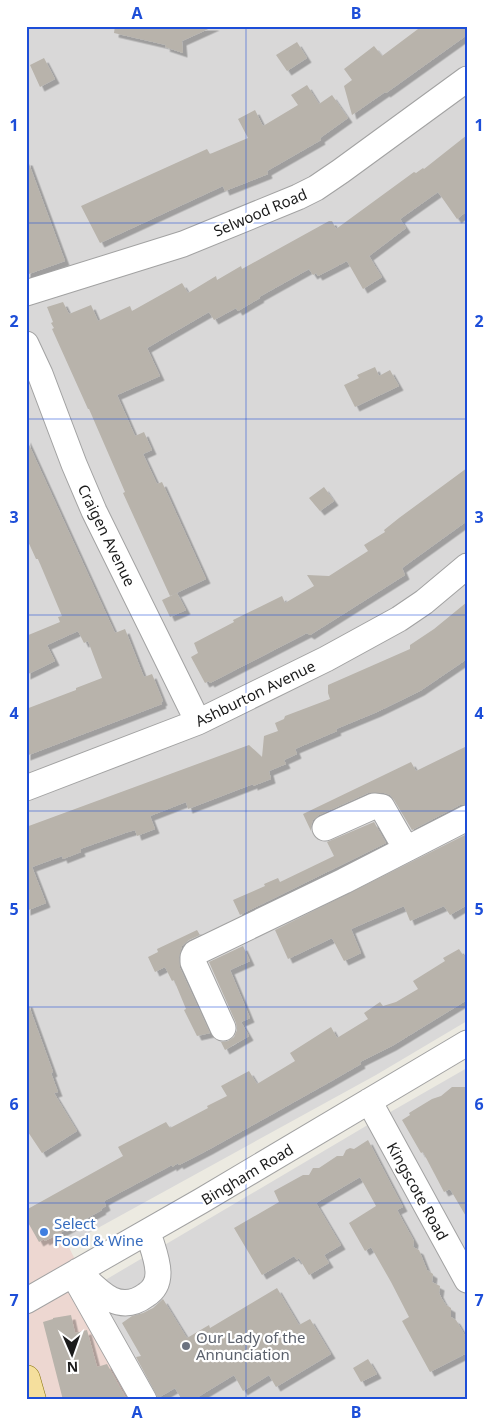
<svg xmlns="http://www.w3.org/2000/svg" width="493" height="1426" font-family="'Noto Sans',sans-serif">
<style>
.residential{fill:#d9d8d8}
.commercial{fill:#edd7d1}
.building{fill:#b8b3ab;filter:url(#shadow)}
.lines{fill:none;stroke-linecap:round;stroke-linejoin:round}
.minor-casing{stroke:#a2a2a2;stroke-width:27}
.major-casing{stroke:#897509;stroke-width:29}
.minor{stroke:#fff;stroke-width:25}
.major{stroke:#f5df9d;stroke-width:28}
.grid{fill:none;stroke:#1d4ed8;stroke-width:1;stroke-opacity:0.55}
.shop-dot{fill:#3f7fe0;stroke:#fff;stroke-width:2}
.worship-dot{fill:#6b7280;stroke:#fff;stroke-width:2}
.labels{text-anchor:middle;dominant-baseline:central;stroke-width:4.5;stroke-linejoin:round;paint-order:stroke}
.street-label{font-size:15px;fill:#1b1b1b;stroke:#fff}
.shop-label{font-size:15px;fill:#366cbe;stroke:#fff;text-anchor:start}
.worship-label{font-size:15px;fill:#5b616d;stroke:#fff;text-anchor:start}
.neatline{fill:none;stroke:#1d4ed8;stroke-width:2}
.grid-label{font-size:16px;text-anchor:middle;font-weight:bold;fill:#1d4ed8}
</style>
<defs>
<filter id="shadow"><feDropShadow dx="4.5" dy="4.5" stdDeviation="0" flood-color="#0004"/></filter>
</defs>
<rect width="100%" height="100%" fill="#eceae1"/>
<path class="residential" d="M26 26H467V1021L376 1075 67 1245 49 1208 26 1219Z
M467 1068V1400H154L90 1289 366 1126Z"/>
<path class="commercial" d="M49 1208 90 1289 154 1400H26V1219Z"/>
<path class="building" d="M115 26H215L182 41 183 53 165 47 166 45 114 33Z
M422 26H467V35L386 93 385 92 352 115 344 86 352 80 344 69 374 46 382 56Z
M297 42 307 58 287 71 276 55Z
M44 58 55 79 40 87 30 65Z
M307 85 319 104 332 95 348 118 320 138 321 140 267 171 268 174 225 191 223 186 100 243 81 206 207 149 210 154 248 138 238 119 255 110 263 126 298 105 291 95Z
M467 135V211L457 219 438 192 400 219 406 228 369 256 382 277 363 289 347 261 318 276 316 273 313 275 309 269 259 297 260 298 238 311 236 308 214 320 209 312 147 348 160 376 117 395 135 436 144 432 152 450 143 454 157 484 162 482 206 579 170 596 123 493 125 492 89 409H88L52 329 54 328 51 323 53 322 47 307 63 302 69 314 91 305 98 321 130 306 132 311 182 283 188 293 216 276 217 280 241 266 242 269 329 221H332L336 229 414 172 416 173 423 168 424 169Z
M26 161H28L65 261 26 275Z
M375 367 379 376 390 370 399 386 355 407 344 385 359 378 357 375Z
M26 438 115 633 125 629 144 677 152 674 163 701 161 702 162 704 26 756V709L76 690V688L102 678 88 641 84 643 78 631 47 645 55 661 26 675V636L60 622 58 617 62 616 38 559H36L26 537Z
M467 468V521L402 568 405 575 310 635 307 633 210 683 209 681 205 683 191 657 198 653 194 643 234 622 233 620 282 596 285 603 314 586 307 575 329 576 368 551 364 545 385 532 384 530 399 518Z
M324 487 334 501 320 511 309 498Z
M177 593 186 610 170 617 162 600Z
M467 602V659L420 691 377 712 336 729 337 731 295 749 297 754 284 760 286 764 269 771 271 779 253 786V784L188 809 186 802 150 816 155 829 137 836 135 830 125 833 80 849 81 852 63 859 62 856 32 867 46 903 26 911V827L249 745 262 757 264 736 278 731 275 723 284 719 285 716 330 699 328 693V685L410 649V645L434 629Z
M467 746V804L460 805 412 830 394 800 390 795 384 793H368L319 815 313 820 311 826V831L303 814 411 762 416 771Z
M374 822 386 843 240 915 233 900 265 886 264 884 278 878 280 882 334 856 327 842Z
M467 834V905L450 915 444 906 410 921 404 906 351 929 361 953 344 961 332 938 288 959 275 930Z
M197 930 200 935 189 940 182 946 179 957 180 968 210 1033 197 1036 184 1010 186 1009 174 980 172 981 165 967 155 972 148 957 158 952 157 949Z
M243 946 250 961 230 970 250 1018 241 1022 249 1036 225 1050 221 1042 228 1041 234 1037 237 1030 236 1023 209 962Z
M459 949 467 961V1000L392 1046 360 1062 361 1064 328 1083 208 1150 179 1165 178 1163 172 1167V1165L104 1201 106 1206 101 1209 102 1210 45 1241 44 1239 39 1242 26 1219V1210L123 1156 118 1147 166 1122 170 1128 208 1108 207 1106 227 1096 221 1086 249 1071 257 1084 295 1061 290 1053 323 1032 331 1027 337 1038 368 1019 364 1013 380 1002 383 1006 396 1002 418 989 413 981 445 961 443 958Z
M26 1003H28L53 1072 51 1073 58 1092 54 1093 77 1131 42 1153 26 1129Z
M452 1087H467V1218L450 1189 444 1192 423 1152 421 1153 402 1120 410 1115 409 1113 432 1099 441 1096Z
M368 1140 403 1207 397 1210 414 1241 413 1247 419 1250 427 1270 433 1274 432 1282 440 1286 439 1293 442 1299 446 1305 451 1308V1317L456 1320 467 1339V1353L430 1372 402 1321 409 1317 391 1282 371 1247 365 1251 349 1223 376 1206 360 1177 316 1203 341 1245 324 1255 329 1263 309 1275 299 1258 297 1260 294 1256 262 1275 234 1228 279 1202 274 1191 303 1175H309L313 1168H319L337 1156H343L346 1150 350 1148 354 1149Z
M277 1288 299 1325 310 1319 331 1354 276 1387 269 1375 243 1391 234 1375 193 1400H182L175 1388 158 1398 136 1357 141 1356 122 1323 132 1316 143 1313 153 1308 163 1299 187 1338 209 1325 210 1328Z
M71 1315 75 1333 87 1330 97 1367 107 1364 127 1400H63L43 1322 53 1319V1318Z
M368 1359 377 1374 361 1382 353 1368Z"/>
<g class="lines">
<defs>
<path id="minor" d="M26 293 183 244 298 197 316 188 341 171 467 79
M26 344 40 374 74 464 94 511 198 722
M26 788 198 722 326 659 399 619 424 602 467 566
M325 828 374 806 382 807 406 849
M223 1028 193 962V957L195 953 344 881 467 818
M369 1101 467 1280
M78 1271C97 1290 118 1316 146 1295 154 1290 158 1282 158 1273 158 1259 151 1244 148 1232
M77 1281 144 1400
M26 1301 201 1201 467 1043"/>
<path id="major" d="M26 1379 32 1400"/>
</defs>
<use href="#minor" class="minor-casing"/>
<use href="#major" class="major-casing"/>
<use href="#minor" class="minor"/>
<use href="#major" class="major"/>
</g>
<path class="grid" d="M246 26V1400M26 223H467M26 419H467M26 615H467M26 811H467M26 1007H467M26 1203H467"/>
<circle class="shop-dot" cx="44" cy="1232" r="5"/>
<circle class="worship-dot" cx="186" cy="1346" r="5"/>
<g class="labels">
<g class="street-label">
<text transform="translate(260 212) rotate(-23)">Selwood Road</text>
<text transform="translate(107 535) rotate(64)">Craigen Avenue</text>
<text transform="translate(255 693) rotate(-26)">Ashburton Avenue</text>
<text transform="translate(247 1174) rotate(-31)">Bingham Road</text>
<text transform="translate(418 1191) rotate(61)">Kingscote Road</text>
</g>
<g class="shop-label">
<text x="54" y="1223">Select<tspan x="54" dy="17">Food &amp; Wine</tspan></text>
</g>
<g class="worship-label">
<text x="196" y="1337">Our Lady of the<tspan x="196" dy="17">Annunciation</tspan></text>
</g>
</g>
<rect width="493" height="1426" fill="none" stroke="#ffffff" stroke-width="55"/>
<g transform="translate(72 1354) rotate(178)" stroke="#ffffff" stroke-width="4" paint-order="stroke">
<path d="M0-4L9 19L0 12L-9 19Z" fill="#1b1b1b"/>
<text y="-8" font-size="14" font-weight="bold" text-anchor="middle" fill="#1b1b1b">N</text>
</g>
<rect x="28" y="28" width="438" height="1370" class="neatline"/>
<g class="grid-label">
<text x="137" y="19">A</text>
<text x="356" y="19">B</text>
<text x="14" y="131">1</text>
<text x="479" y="131">1</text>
<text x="14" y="327">2</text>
<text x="479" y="327">2</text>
<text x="14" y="523">3</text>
<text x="479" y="523">3</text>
<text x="14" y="719">4</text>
<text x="479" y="719">4</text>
<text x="14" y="915">5</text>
<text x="479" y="915">5</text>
<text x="14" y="1110">6</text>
<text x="479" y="1110">6</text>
<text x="14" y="1306">7</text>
<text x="479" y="1306">7</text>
<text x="137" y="1418">A</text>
<text x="356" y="1418">B</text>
</g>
</svg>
